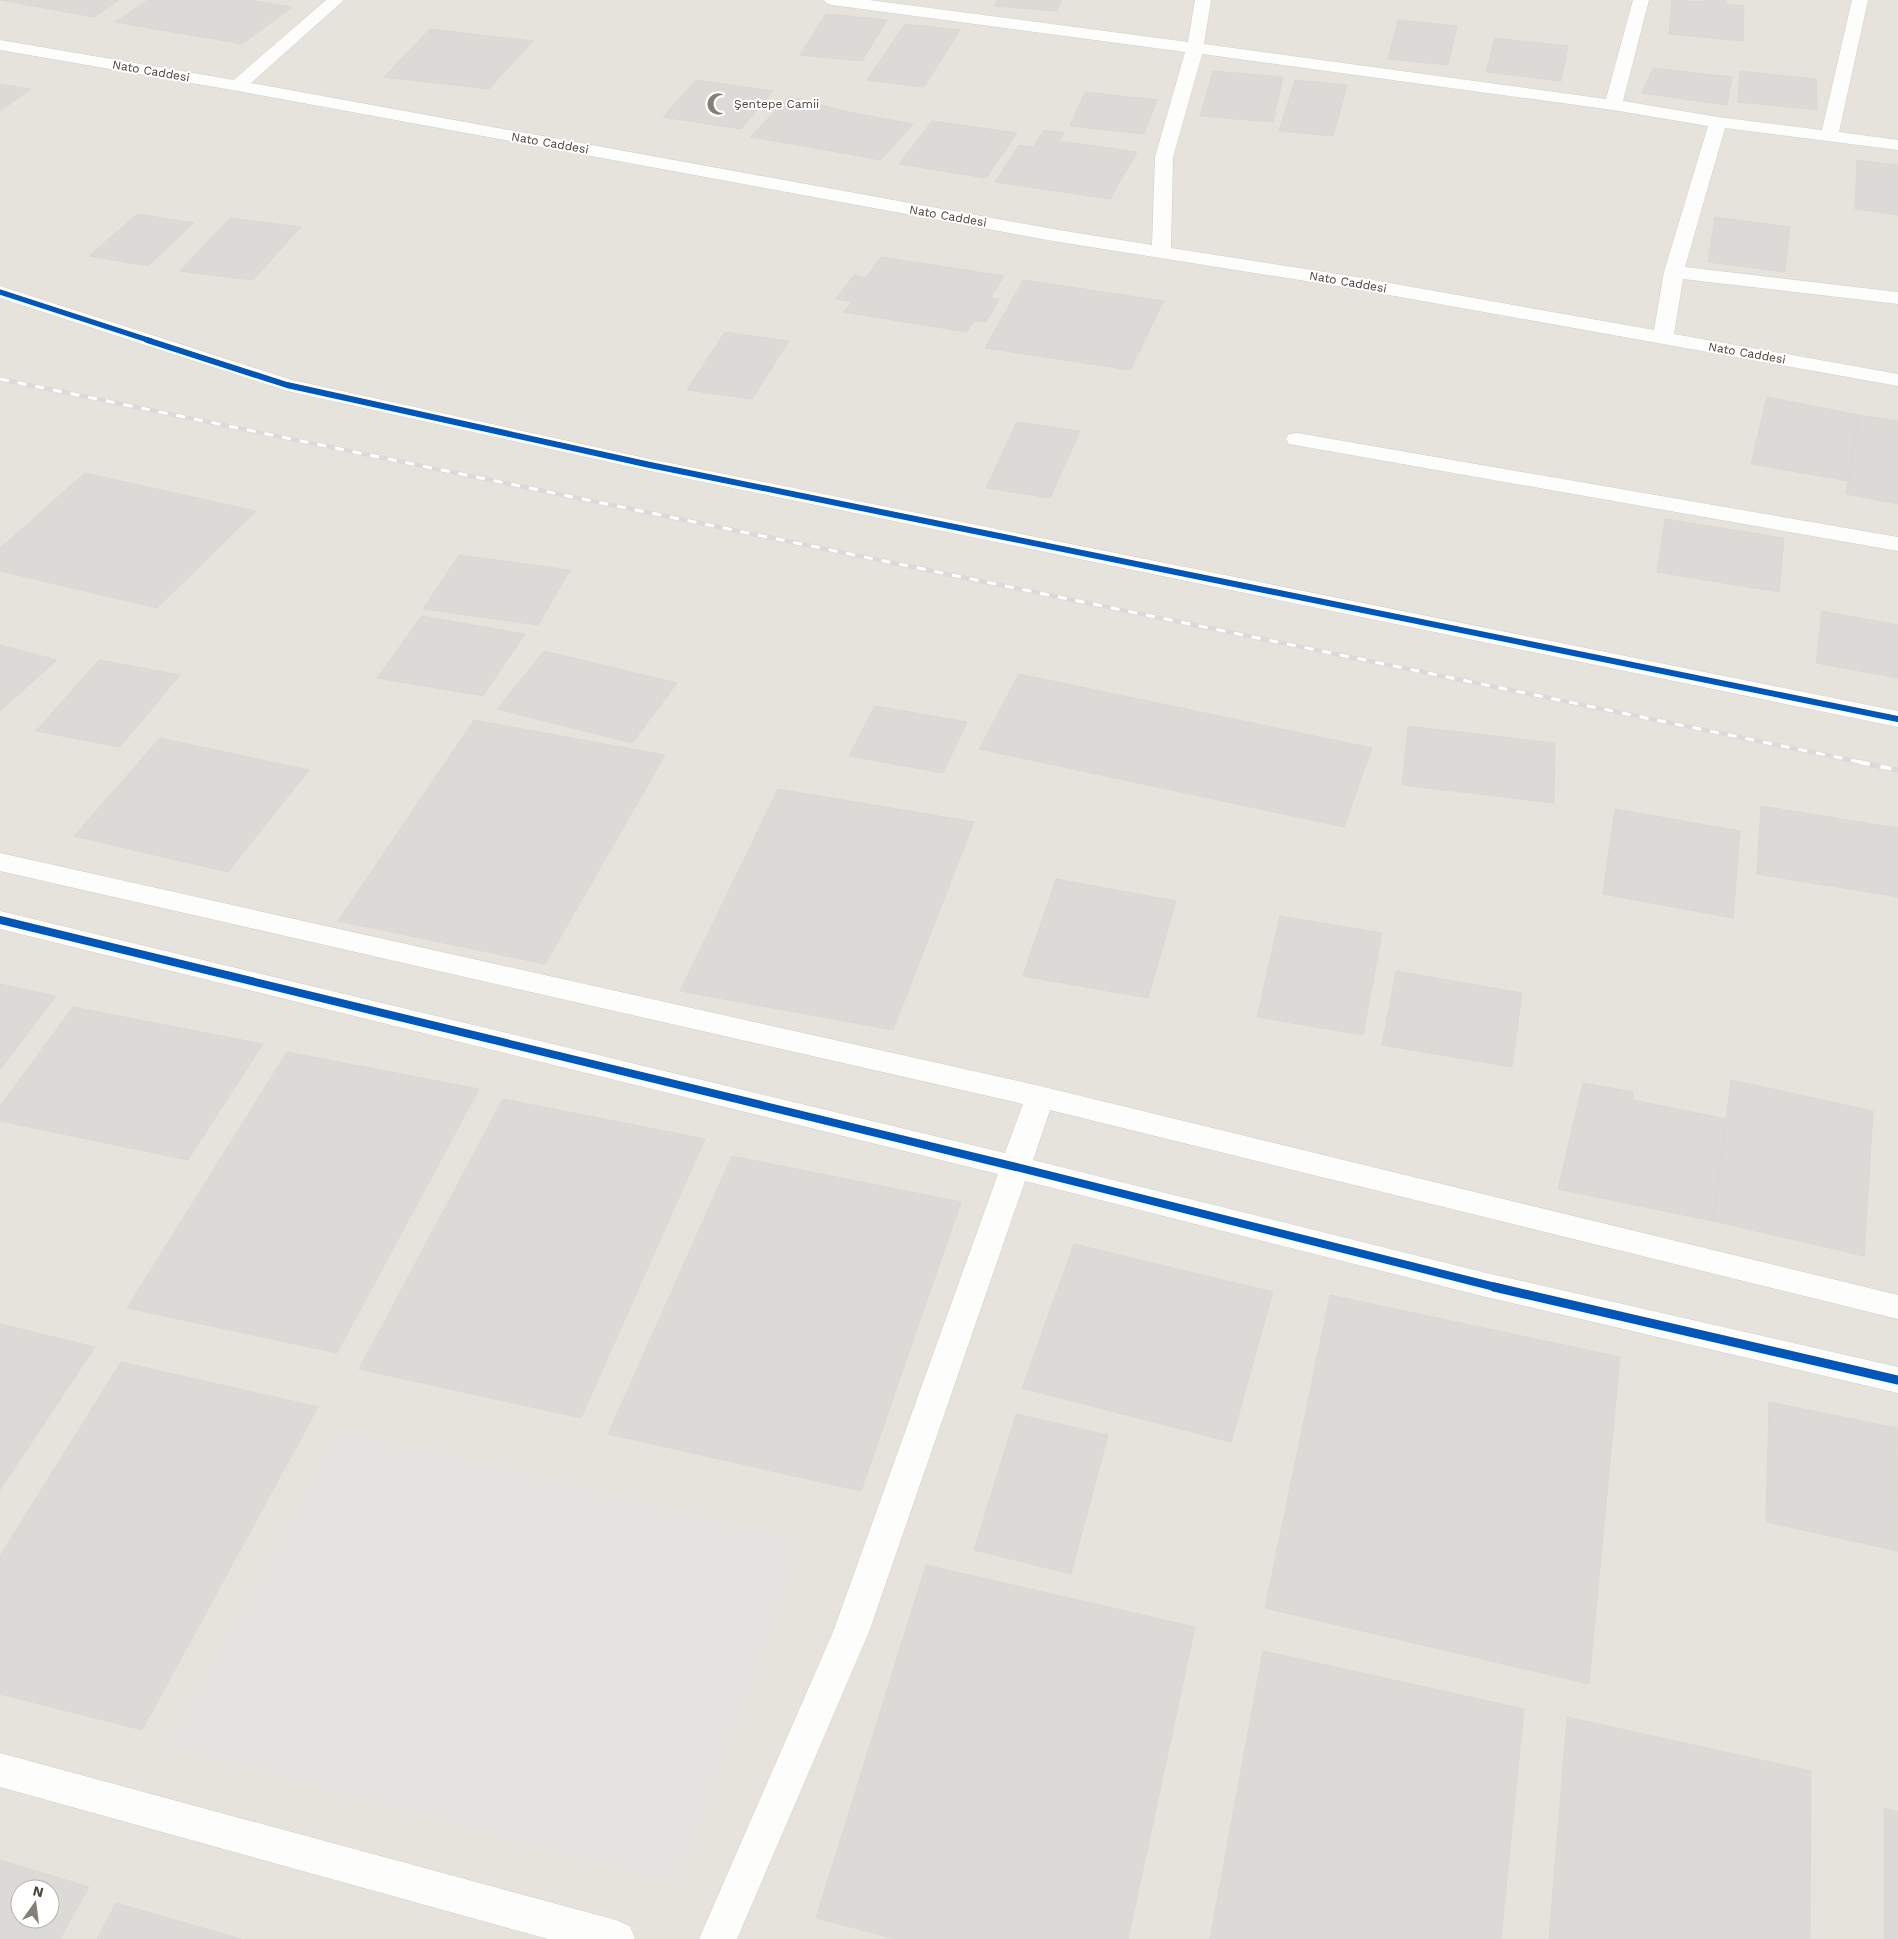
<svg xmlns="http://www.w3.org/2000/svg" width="1898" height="1939" font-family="'Work Sans',sans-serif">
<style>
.residential{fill:#e6e3dc;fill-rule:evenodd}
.parking{fill:#e5e2df}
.building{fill:#dcdad6;stroke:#dbd8d4;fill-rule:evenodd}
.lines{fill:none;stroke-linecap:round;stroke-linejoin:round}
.minor-casing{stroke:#d1cfcc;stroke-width:1}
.minor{fill:#fdfdfc;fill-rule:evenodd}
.rail-far1-casing{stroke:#dadada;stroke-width:4.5}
.rail-casing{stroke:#dadada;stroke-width:5.5}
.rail-far1{stroke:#fff;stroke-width:3;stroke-dasharray:9;stroke-linecap:butt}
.rail{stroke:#fff;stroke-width:4;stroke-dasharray:11;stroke-linecap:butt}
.cycleway-far3-casing{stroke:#fff;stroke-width:7}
.cycleway-far2-casing{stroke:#fff;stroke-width:9}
.cycleway-far1-casing{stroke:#fff;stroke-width:11}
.cycleway-casing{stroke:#fff;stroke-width:12}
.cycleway-far3{stroke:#0057b8;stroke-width:5}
.cycleway-far2{stroke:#0057b8;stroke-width:6}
.cycleway-far1{stroke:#0057b8;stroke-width:8}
.cycleway{stroke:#0057b8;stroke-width:9}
.labels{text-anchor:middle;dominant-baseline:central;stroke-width:4;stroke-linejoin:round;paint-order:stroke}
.far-street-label{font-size:12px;fill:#49433a;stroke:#fff}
.far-poi-label{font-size:12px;fill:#49433a;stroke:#fff;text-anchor:start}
</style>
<rect width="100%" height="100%" fill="#f3f1ee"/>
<path class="residential" d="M0 0H1898V1939H0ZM20 1889H50V1919H20Z"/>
<path class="parking" d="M339 1429 804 1541 677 1886 165 1746Z"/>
<path class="building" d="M0 0H119L94 17Z
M148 0H249L292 7 242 44 115 22Z
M997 0H1062L1057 11 994 6Z
M1672 0 1704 2V0H1726V4L1744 6 1743 41 1669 34Z
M826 14 887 20 862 61 800 55Z
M1398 20 1457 26 1448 65 1388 59Z
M905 24 960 30 924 87 867 80Z
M430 29 533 41 489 89 384 77Z
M1495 38 1568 46 1561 81 1486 72Z
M1653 68 1732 77 1727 105 1642 93Z
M1213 71 1283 77 1273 122 1200 116Z
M1740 71 1816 79 1817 110 1738 102Z
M696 80 773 91 741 129 663 117Z
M1295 80 1347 85 1333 136 1279 131Z
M0 84 31 89 0 111Z
M1085 92 1157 100 1144 134 1070 126Z
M789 97 848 112 815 148 750 137Z
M848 112 913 124 881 160 815 148Z
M932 121 1017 133 986 178 899 164Z
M1044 130 1064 133 1059 141 1137 152 1110 199 995 182 1019 145 1033 147Z
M1857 160 1898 165V215L1855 209Z
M137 214 194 223 148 266 89 256Z
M1715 217 1790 227 1785 272 1708 262Z
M230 218 301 227 253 280 180 271Z
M881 257 1004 276 990 298 999 299 986 322 974 321 967 332 844 312 852 302 836 299 854 275 866 278Z
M1023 280 1164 301 1130 370 985 348Z
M725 332 789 341 752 399 687 390Z
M1767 397 1859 415 1848 481 1751 464Z
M1859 415 1898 421V504L1846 494Z
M1017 422 1080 431 1050 498 986 488Z
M85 473 256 511 157 608 0 571V548Z
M1665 519 1784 538 1779 592 1657 572Z
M459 555 570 570 538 625 423 609Z
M1822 611 1898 625V678L1816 663Z
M422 616 525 634 483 696 377 678Z
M0 645 57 660 0 711Z
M544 651 677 683 632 743 497 709Z
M99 660 180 675 120 747 36 731Z
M1019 674 1372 748 1344 827 979 749Z
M875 706 967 722 943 773 849 756Z
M474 720 665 755 545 964 338 921Z
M1408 726 1555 743 1554 803 1402 785Z
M160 738 309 770 228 872 74 836Z
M778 789 974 822 893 1030 680 991Z
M1761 806 1898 828V897L1757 874Z
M1615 809 1740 831 1733 918 1603 894Z
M1056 879 1176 901 1148 998 1023 976Z
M1280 916 1382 933 1363 1035 1257 1017Z
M1396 971 1522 993 1512 1067 1382 1045Z
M0 984 56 996 0 1070Z
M73 1007 263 1044 188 1160 0 1121V1106Z
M287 1052 479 1089 337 1353 127 1308Z
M1731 1080 1873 1111 1864 1256 1713 1221Z
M1583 1083 1633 1092V1100L1726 1119 1713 1221 1558 1189Z
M503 1099 705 1139 581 1418 359 1369Z
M732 1156 961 1202 861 1491 608 1434Z
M1074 1244 1273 1292 1231 1442 1022 1388Z
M1330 1295 1620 1357 1589 1684 1265 1608Z
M0 1324 95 1347 0 1490Z
M121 1362 318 1407 142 1730 0 1694V1556Z
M1769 1402 1897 1428 1898 1551 1766 1522Z
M1016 1414 1108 1435 1071 1574 974 1550Z
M926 1565 1195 1627 1128 1939H896L816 1918Z
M1263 1651 1524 1709 1501 1939H1210Z
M1567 1717 1811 1771 1810 1939H1549Z
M1884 1808 1898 1812V1939H1884Z
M0 1860 89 1887 60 1939H0ZM20 1889H50V1919H20Z
M116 1903 241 1939H97Z"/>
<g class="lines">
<defs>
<path id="minor" d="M326 0H344L251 83 1053 229 1152 245 1155 157 1185 52 832 5 826 3 824 0H869L1188 42 1195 0H1211L1204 44 1606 99 1633 0H1649L1623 101 1718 117 1822 130 1852 0H1868L1839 132 1898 140V150L1725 128 1685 267 1898 292V304L1683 279 1674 334 1898 374V386L1350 288 1053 241 238 91 0 50V40L234 80ZM1202 54 1613 110 1708 126 1664 272 1654 330 1350 276 1171 248 1173 157Z
M0 286 292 380 650 459 1898 711V727L650 471 287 391 0 298Z
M1297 433 1898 537V551L1289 444 1286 439 1289 434Z
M0 853 1040 1086 1898 1295V1319L1050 1110 1033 1160 1482 1272 1898 1367V1393L1482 1296 1025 1181 869 1632 737 1939H699L833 1632 998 1174 0 929V911L1005 1153 1023 1104 0 871Z
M0 1753 616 1920 630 1926 635 1939H548L0 1787Z"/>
</defs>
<use href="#minor" class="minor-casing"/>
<use href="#minor" class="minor"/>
<defs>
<path id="rail-far1" d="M0 379 1865 763"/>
<path id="rail" d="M1859 762 1898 770"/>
</defs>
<use href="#rail-far1" class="rail-far1-casing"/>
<use href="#rail" class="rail-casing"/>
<use href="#rail-far1" class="rail-far1"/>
<use href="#rail" class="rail"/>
<defs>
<path id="cycleway-far3" d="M0 292 151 341"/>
<path id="cycleway-far2" d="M147 340 287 385 650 465 1898 719"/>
<path id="cycleway-far1" d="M0 920 1016 1167 1499 1288"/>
<path id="cycleway" d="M1494 1287 1898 1380"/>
</defs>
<use href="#cycleway-far3" class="cycleway-far3-casing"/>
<use href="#cycleway-far2" class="cycleway-far2-casing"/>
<use href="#cycleway-far1" class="cycleway-far1-casing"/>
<use href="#cycleway" class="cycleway-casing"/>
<use href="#cycleway-far3" class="cycleway-far3"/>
<use href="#cycleway-far2" class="cycleway-far2"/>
<use href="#cycleway-far1" class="cycleway-far1"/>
<use href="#cycleway" class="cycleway"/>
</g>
<defs>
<symbol id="mosque-bare" viewBox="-9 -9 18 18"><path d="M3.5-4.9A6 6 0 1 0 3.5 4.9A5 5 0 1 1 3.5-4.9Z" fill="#848079" stroke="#fff" stroke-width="2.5" paint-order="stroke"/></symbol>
</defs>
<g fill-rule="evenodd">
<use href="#mosque-bare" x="702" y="88" width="32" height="32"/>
</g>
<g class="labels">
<g class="far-street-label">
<text transform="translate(151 71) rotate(10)">Nato Caddesi</text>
<text transform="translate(550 143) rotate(10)">Nato Caddesi</text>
<text transform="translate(948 216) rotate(10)">Nato Caddesi</text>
<text transform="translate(1348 282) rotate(10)">Nato Caddesi</text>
<text transform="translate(1747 353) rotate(10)">Nato Caddesi</text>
</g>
<g class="far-poi-label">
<text x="734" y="104">Şentepe Camii</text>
</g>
</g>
<g transform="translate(35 1904) rotate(14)"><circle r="24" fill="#ffffff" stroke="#b6b4b0"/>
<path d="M0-4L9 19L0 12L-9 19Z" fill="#848079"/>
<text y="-8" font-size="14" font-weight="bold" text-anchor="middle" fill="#49433a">N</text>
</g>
</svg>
